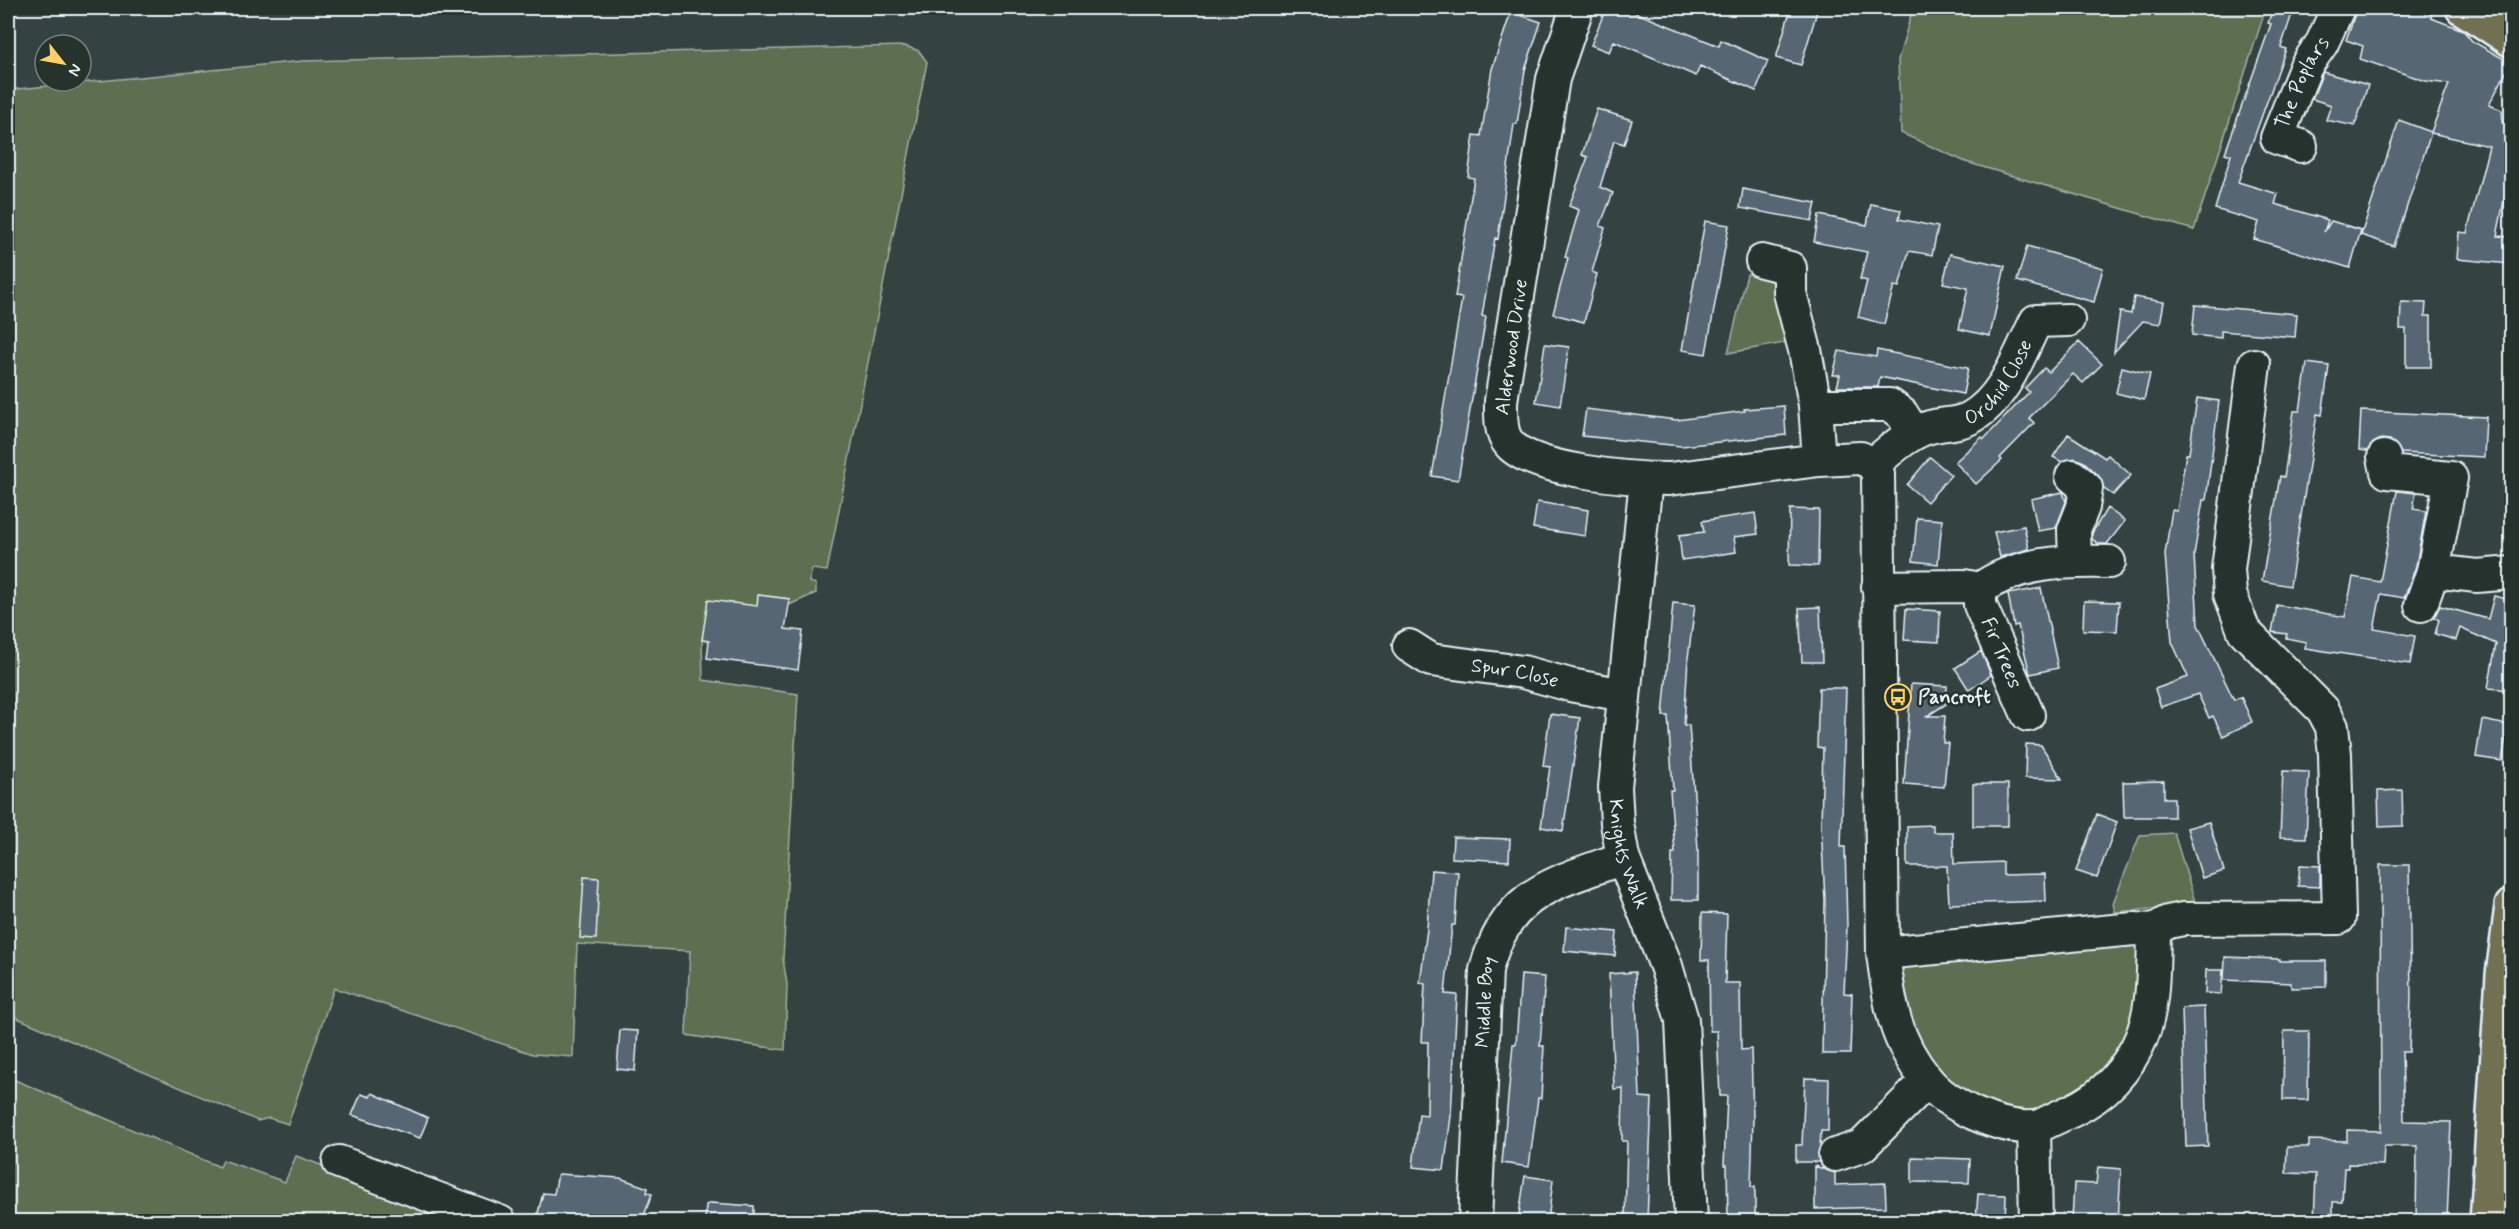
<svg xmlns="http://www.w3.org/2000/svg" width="2519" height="1229" font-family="Mynerve,sans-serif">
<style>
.green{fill:#5d6e51;stroke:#a2b0a4;stroke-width:1.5}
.building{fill:#576673;stroke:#e8f1f8;stroke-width:1.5}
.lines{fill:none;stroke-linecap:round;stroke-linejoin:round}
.minor-casing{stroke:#e8f1f8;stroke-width:36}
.major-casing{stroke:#e8f1f8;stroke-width:38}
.minor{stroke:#26332d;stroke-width:32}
.major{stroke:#716f52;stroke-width:33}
.labels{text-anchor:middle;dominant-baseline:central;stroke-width:5;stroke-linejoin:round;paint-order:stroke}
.street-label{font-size:20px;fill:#e8f1f8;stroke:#26332d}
.poi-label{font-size:20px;font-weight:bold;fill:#e8f1f8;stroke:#26332d;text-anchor:start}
</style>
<rect width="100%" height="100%" fill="#354242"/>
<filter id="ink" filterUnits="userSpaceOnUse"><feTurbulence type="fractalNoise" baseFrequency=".0167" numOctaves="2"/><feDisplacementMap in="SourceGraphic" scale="12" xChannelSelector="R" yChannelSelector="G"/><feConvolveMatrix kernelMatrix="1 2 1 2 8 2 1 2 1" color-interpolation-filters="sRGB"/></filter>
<g filter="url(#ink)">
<path class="green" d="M1913 8H2266L2194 230 1966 162 1901 133 1898 60Z
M905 46 919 51 927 62 827 571 812 569 809 582 816 584V593L789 605V599L759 595 757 606 708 600 702 640 703 680 798 694 783 959 787 984 785 1050 686 1035 690 951 577 944 573 1057 533 1054 334 988 288 1124 269 1118 258 1121 8 1014V90L303 61Z
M1747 274 1785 280 1795 341 1728 353Z
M2174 833 2196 905 2115 912 2113 903 2140 835Z
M2140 942 2137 1021 2103 1082 2033 1114 1988 1107 1938 1078 1909 1033 1898 963Z
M8 1077 220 1167 223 1160 285 1182 296 1156 475 1221H8Z"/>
<path class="building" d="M1606 8H1624L1719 46 1721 40 1768 61 1756 91 1700 66 1696 76 1614 41 1609 52 1591 45Z
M1791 8H1818L1801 65 1776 58Z
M2273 8H2294L2281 47 2286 49 2238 182 2278 194 2275 204 2328 220 2324 232 2331 221 2361 230 2350 268 2254 239 2259 222 2215 209 2231 155 2225 153 2271 24 2268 23Z
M2357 8H2380L2401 14 2403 8H2415L2432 14 2431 18 2463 30 2472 41 2511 63 2489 105 2502 110 2503 122 2511 120V166L2497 236 2511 237V264L2457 259 2459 232 2467 233 2489 146 2431 133 2394 246 2361 235 2399 120 2431 132 2449 84 2426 81 2360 59 2363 46 2346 40Z
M1511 12 1541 22 1525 70 1517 124H1514L1498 239 1495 238 1482 316 1486 317 1458 480 1432 476 1462 298 1455 297 1474 178 1468 177 1474 135 1481 136 1492 69Z
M2323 72 2368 85 2355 126 2326 120 2331 105 2312 99Z
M1597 109 1632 120 1624 144 1614 141 1600 187 1613 193 1600 226 1605 228 1592 272 1597 274 1584 322 1553 314 1568 258 1565 257 1579 210 1569 206 1588 157 1582 155Z
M1743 189 1816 203 1812 221 1740 208Z
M1871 204 1901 210 1899 219 1938 227 1932 255 1909 251 1899 287 1894 286 1884 324 1858 317 1867 281 1860 279 1867 252 1814 242 1819 215 1867 225Z
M1705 221 1729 225 1706 354 1682 350Z
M2027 246 2103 268 2094 302 2017 281Z
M1950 254 2005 266 1990 336 1959 329 1968 288 1943 283Z
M2134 297 2164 302 2160 324 2143 321 2114 352 2120 312 2131 314Z
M2401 302 2426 303 2425 316H2431V367H2406V329H2400Z
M2195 305 2297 314 2295 337 2221 331V338L2192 335Z
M2079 342 2102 364 2083 383 2073 374 2029 418 2034 423 2000 458 2002 460 1976 484 1955 462 1982 437 1984 439 2029 392 2025 388 2044 368 2049 372Z
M1545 344 1569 347 1560 406 1536 402Z
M1877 350 1968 368 1963 394 1880 377 1878 387H1837L1840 375H1833L1839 351 1876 357Z
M2307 363 2329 366 2322 415 2317 414 2290 586 2262 581 2280 476 2284 477 2294 411H2300Z
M2122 367 2150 374 2144 400 2116 393Z
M2197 398 2219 401 2206 500H2203L2194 555 2198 625 2234 700 2241 697 2252 722 2223 736 2213 716 2209 718 2198 694 2161 707 2155 689 2188 677 2172 642 2165 554 2172 510 2177 511 2186 454H2189Z
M1784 406 1786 435 1681 446 1582 436 1586 409 1677 420 1745 411 1744 409Z
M2361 411 2486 417 2484 457 2401 453 2390 440 2381 439 2373 443 2367 451 2359 450Z
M2068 434 2105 458 2108 455 2131 475 2113 495 2104 489 2098 475 2084 462 2075 458 2062 462 2053 457Z
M1930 457 1951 475 1927 502 1907 485Z
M2397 491 2416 493 2413 509 2426 511 2416 566 2404 598 2381 594 2374 629 2415 636 2410 664 2305 648 2306 642 2286 638 2287 634 2272 632 2277 605 2345 617 2353 577 2380 582Z
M2063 492 2066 502 2056 528 2038 531 2031 499Z
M1537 502 1588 510 1585 536 1533 528Z
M2107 508 2125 521 2107 544H2099L2092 539V533Z
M1790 509 1819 510 1818 566 1789 565Z
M1755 513 1758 534 1734 537 1736 552 1682 560 1679 535 1704 532 1702 521Z
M1917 518 1942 520 1938 564 1913 561Z
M2024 526 2029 549 2000 557 1994 532Z
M2041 588 2058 668 2030 674 2018 625 2014 626 2008 594Z
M758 595 790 599 785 629 803 631 798 670 707 658 709 641 702 640 708 600 757 606Z
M2494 596 2511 600V690L2488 688 2496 644 2460 628 2456 640 2435 634 2439 620 2434 617 2440 606 2488 619Z
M2084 601 2119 602 2117 631 2083 630Z
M1673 603 1695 605 1688 658 1684 725H1689L1698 849V900H1671L1672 853H1675L1670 790H1673L1668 716H1663Z
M1820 607 1822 662H1802L1799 608Z
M1906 609 1940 611 1939 642 1904 640Z
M1981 651 1991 675 1969 690 1955 668Z
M1911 684 1947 686 1946 704 1927 716H1945L1943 743H1948L1944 787 1904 784Z
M1819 688H1846L1841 847H1845L1847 926 1844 993 1852 994 1850 1054H1822L1825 900 1821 825 1823 748 1817 747Z
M1550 714 1580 718 1563 831 1541 827 1550 767 1543 766Z
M2482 720 2508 725 2502 761 2476 757Z
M2026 744 2041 745 2062 779 2025 778Z
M2283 771 2309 772 2306 838 2280 837Z
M2164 781V798H2174V817H2124L2123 782Z
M1973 784H2008V826H1973Z
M2402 790 2403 826 2379 827 2378 791Z
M2097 814 2117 822 2097 878 2076 871Z
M2209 822 2224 871 2202 878 2187 828Z
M1933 825V832H1953L1954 864 2003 862V875L2045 874 2046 901 1949 904 1947 866H1907V826Z
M1453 837 1510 839 1509 861 1452 858Z
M2300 865 2320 866V887L2298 886Z
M2380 865H2409L2411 997 2409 1052H2402L2404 1121 2451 1122 2447 1221H2416L2417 1146H2384L2383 1165 2348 1164V1168H2344L2342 1202H2333V1221H2314L2316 1174 2286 1173 2287 1147H2309V1140L2347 1141V1130L2381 1131Z
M1431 870 1458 872 1455 925H1452L1445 994 1457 995 1451 1116 1444 1170 1413 1167 1419 1114 1427 1115 1428 1042H1422L1425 984 1420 983 1427 929Z
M584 877 599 878 596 939 580 938Z
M1702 913 1727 914 1725 983H1740L1741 1050 1751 1049 1753 1119 1751 1187H1755V1221H1728L1727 1165H1724L1727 1096H1720L1717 1031H1710L1709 960H1701Z
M1566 927 1617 932 1615 956 1564 951Z
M2225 957 2280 959V961H2326V987L2291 988V983L2224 980Z
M2206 970H2223L2221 994 2205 993Z
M1635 972 1640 1097 1652 1098 1647 1221H1625L1627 1141H1622L1623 1088 1614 1089 1609 974Z
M1521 975 1545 977 1540 1046H1544L1541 1098H1538L1529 1167 1502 1163 1513 1044H1516Z
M2204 1007 2208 1146 2186 1147 2182 1008Z
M620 1030 638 1031 635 1071 617 1069Z
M2284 1031H2309L2308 1100H2283Z
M1805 1078 1829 1079 1828 1131H1821L1819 1162H1796V1145H1802Z
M372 1093 428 1118 420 1138 352 1115 361 1094 370 1097Z
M1912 1157 1970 1159 1969 1183 1912 1182Z
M1815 1166 1835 1173V1185L1885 1183 1886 1207 1815 1209Z
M2098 1167 2121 1169 2118 1221H2072L2074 1183 2096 1184Z
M558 1174 620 1178 648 1188 647 1193 652 1194 642 1221H536L543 1193 554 1194Z
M1525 1176 1553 1180 1548 1221H1518Z
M1978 1194 2006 1195 2005 1221H1976Z
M711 1203 754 1206V1221H705L706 1205Z"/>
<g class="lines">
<defs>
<g id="minor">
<path d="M1577 8 1553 79 1501 401C1501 414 1500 432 1508 442 1528 471 1633 479 1669 479L1819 460 1861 458 1873 464"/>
<path id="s1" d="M2301 146 2277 138 2306 66 2322 43 2338 8"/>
<path d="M1762 261 1790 268V293L1805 350 1815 405"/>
<path d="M2384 457 2387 472 2451 478 2433 571 2421 605"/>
<path d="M1819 460 1815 405H1890L1902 414 1914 433"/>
<path d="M1873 464 1878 474 1883 953C1889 1002 1894 1040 1927 1080 1948 1106 1999 1129 2033 1127 2040 1127 2051 1120 2058 1117 2095 1102 2119 1082 2137 1047 2155 1013 2153 967 2154 930"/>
<path id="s2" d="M1873 464C1890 451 1909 432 1930 427 1944 423 1957 425 1970 418 2004 400 2020 353 2036 321L2068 320"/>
<path d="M2072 476 2086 488 2083 507 2074 530 2075 561"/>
<path id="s3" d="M1646 479 1615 787 1617 823 1623 858 1666 966 1682 1020 1691 1222"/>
<path d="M2433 571 2477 576 2512 573"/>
<path d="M1878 587 1964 586 1980 589"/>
<path id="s4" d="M1409 646 1431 660 1523 672 1570 685 1624 695"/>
<path d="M2028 715 1980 605V589C2017 562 2065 561 2109 562"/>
<path d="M1883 953 2134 929 2154 930 2168 922 2183 919 2339 918 2335 754 2332 727 2323 710 2244 631 2230 594 2228 569 2254 365"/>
<path d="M2034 1127 2036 1222"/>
<path d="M1835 1155 1862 1146 1927 1081"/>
<path d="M339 1162 500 1222"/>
<path id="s5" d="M1475 1222 1486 970C1506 891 1555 883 1623 858"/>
</g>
<path id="major" d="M2463 8 2512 40
M2487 1222 2503 975 2512 906"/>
</defs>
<use href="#minor" class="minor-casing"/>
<use href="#major" class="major-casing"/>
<use href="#minor" class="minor"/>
<use href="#major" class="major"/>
</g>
</g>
<defs>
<symbol id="bus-ring" viewBox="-11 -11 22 22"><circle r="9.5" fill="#26332d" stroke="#ffd166" stroke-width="1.5"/><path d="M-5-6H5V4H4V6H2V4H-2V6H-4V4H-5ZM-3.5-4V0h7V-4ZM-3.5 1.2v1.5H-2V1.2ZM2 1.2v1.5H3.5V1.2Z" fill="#ffd166"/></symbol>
</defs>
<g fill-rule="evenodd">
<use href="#bus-ring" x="1883" y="682" width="30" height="30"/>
</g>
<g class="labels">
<g class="street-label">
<text stroke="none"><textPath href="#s1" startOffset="86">The Poplars</textPath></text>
<text transform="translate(1512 347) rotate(-82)">Alderwood Drive</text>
<text stroke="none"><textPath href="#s2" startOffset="156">Orchid Close</textPath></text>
<text transform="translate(2001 653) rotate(67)">Fir Trees</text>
<text stroke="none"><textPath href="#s4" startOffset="111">Spur Close</textPath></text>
<text stroke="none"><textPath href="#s3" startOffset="378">Knights Walk</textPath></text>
<text stroke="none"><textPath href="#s5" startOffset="220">Middle Boy</textPath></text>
</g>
<g class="poi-label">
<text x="1918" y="697">Pancroft</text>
</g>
</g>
<rect width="2519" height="1229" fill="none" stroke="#26332d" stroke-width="30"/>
<rect x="15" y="15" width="2489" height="1199" fill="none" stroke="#e8f1f8" stroke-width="2" filter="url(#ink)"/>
<g transform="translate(63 63) rotate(121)"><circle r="28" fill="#26332d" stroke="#747f7e" stroke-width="1.5"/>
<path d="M0-4.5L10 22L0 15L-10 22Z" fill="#ffd166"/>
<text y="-9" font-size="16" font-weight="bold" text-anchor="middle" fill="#e8f1f8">N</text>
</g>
</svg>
